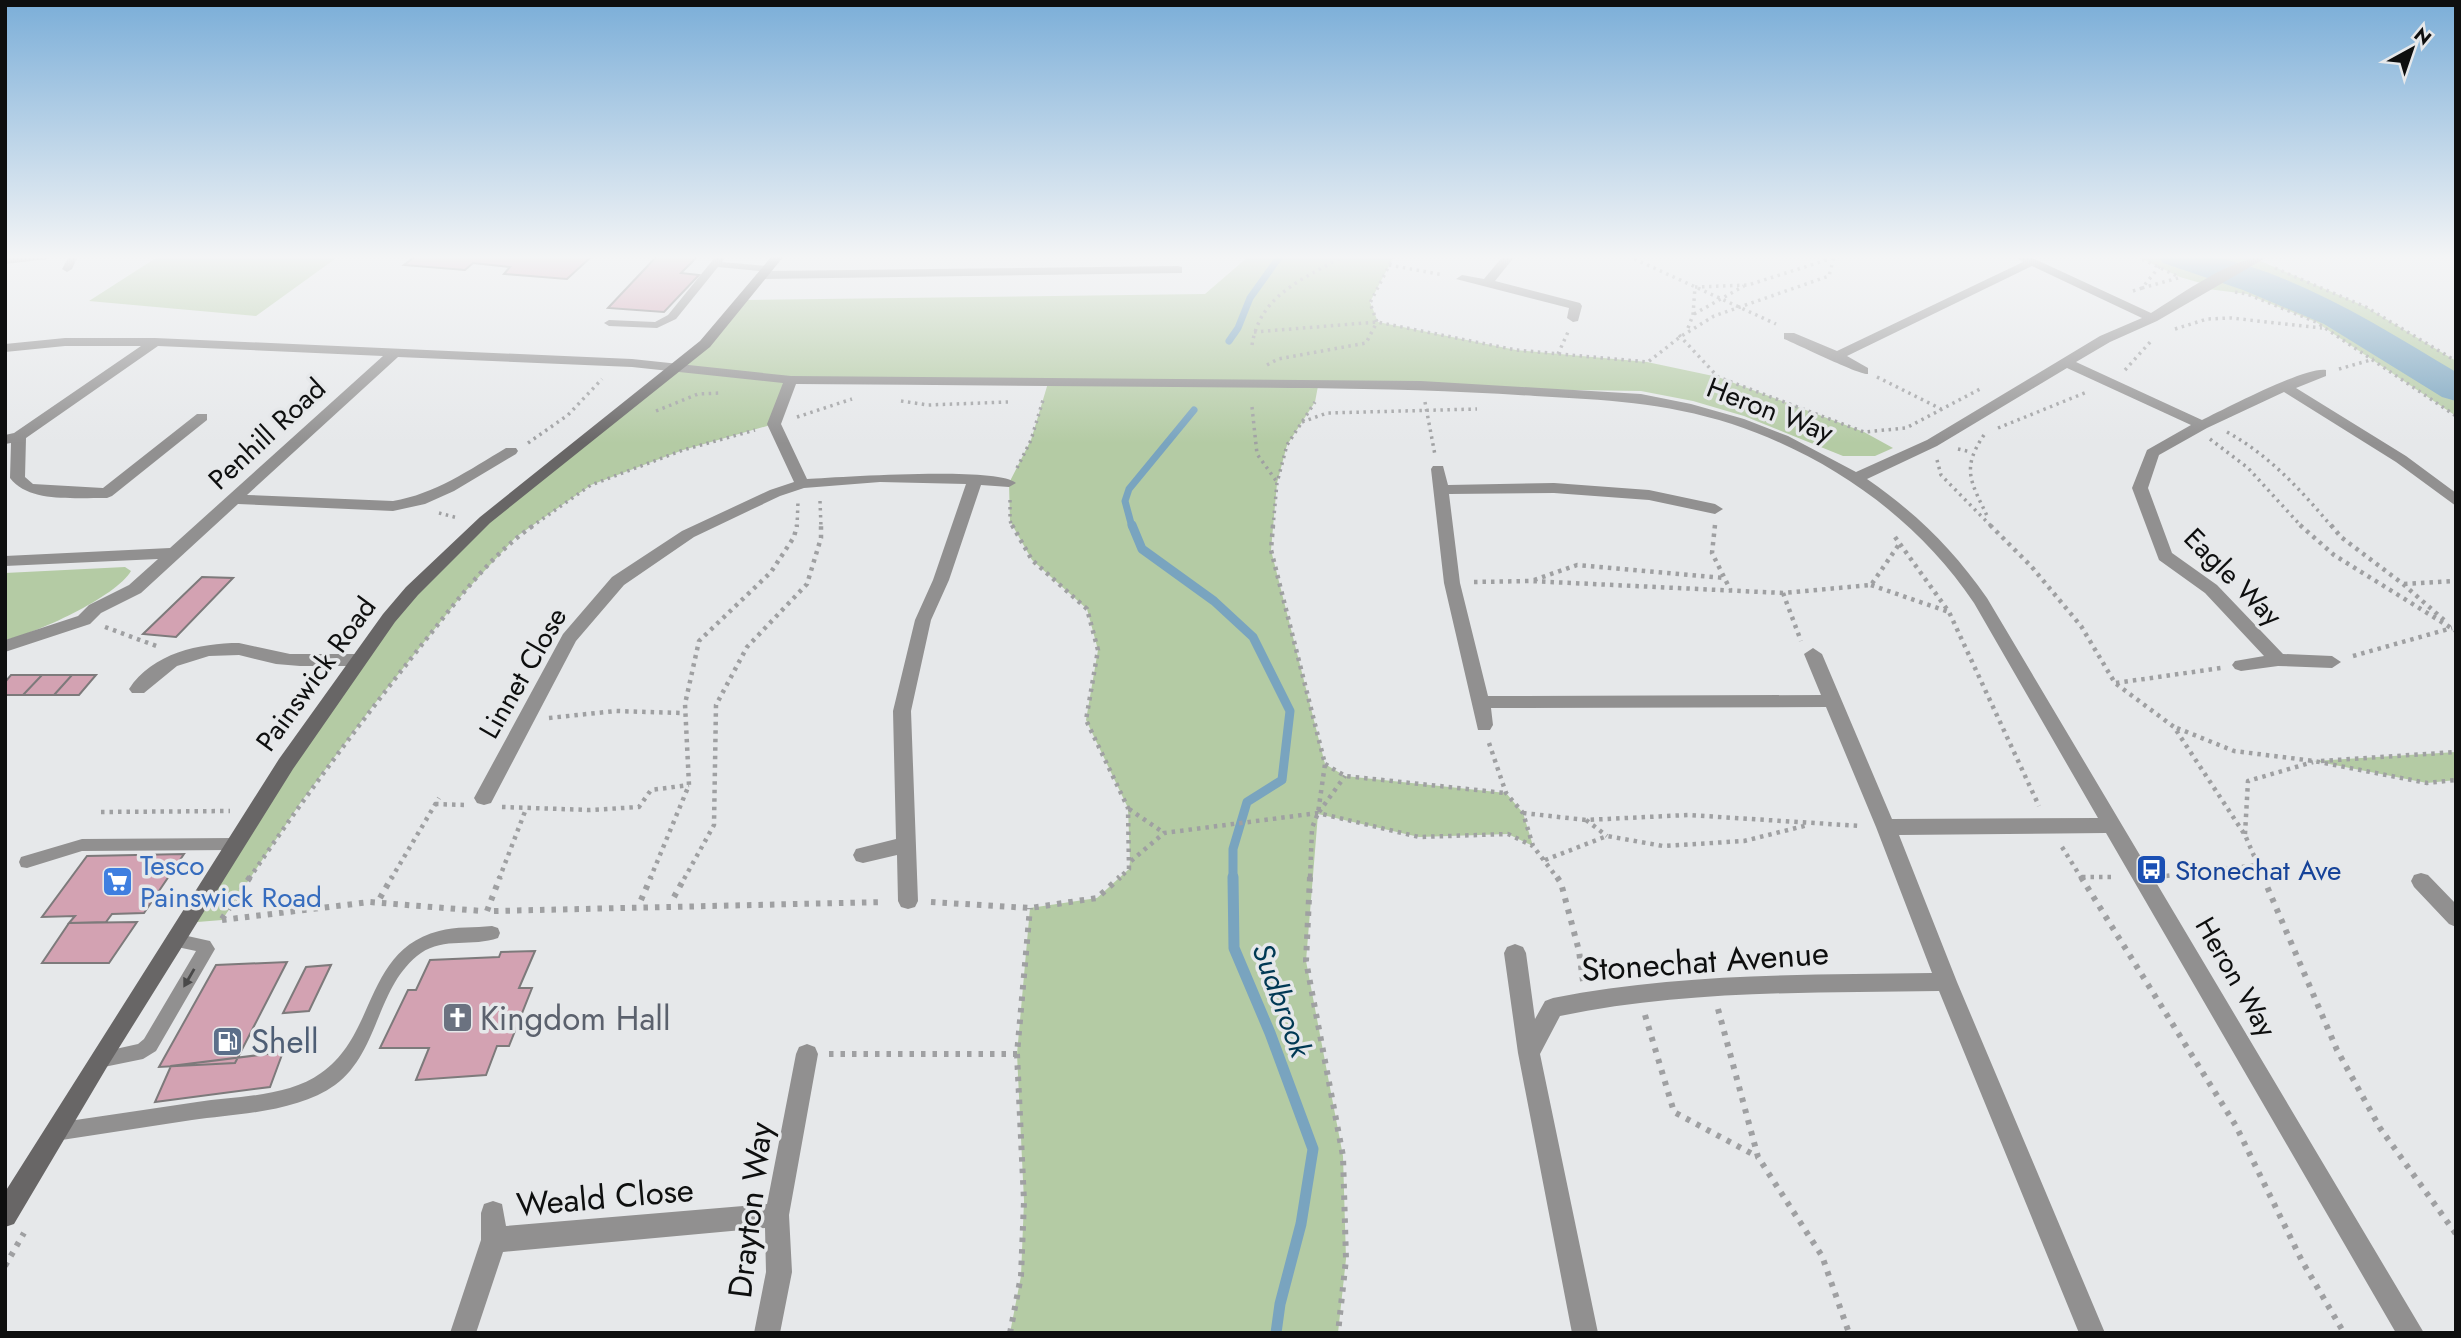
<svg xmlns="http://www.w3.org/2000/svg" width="2461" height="1338" font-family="Jost,sans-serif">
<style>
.green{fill:#b4cba4}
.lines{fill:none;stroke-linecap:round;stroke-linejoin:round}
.stream-far2{stroke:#79a4bf;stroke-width:7}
.stream-far1{stroke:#79a4bf;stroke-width:9}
.stream{stroke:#79a4bf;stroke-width:11}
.river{fill:#79a4bf;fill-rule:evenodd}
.building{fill:#d3a2b2;stroke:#7d7a7b;stroke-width:2}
.path-far2{stroke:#9fa0a2;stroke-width:3.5;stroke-dasharray:2.5 4.5;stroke-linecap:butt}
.path-far1{stroke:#9fa0a2;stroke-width:4.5;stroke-dasharray:3.5 5;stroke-linecap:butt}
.path{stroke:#9fa0a2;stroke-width:6;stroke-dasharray:4.5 7;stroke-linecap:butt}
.lane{fill:#919090;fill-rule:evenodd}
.street{fill:#919090;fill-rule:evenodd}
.secondary{fill:#686666;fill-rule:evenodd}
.oneway{fill:#494949}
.labels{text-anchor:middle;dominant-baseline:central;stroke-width:7;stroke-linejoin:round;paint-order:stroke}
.street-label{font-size:28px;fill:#0e0f0f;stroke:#e6e8ea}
.shop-label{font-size:28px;fill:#366cbe;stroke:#e6e8ea;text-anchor:start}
.transit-label{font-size:28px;fill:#164399;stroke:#e6e8ea;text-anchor:start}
.water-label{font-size:30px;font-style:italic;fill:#003954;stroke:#e6e8ea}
.near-street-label{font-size:33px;fill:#0e0f0f;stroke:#e6e8ea}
.near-worship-label{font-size:33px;fill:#5b616d;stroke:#e6e8ea;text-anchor:start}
.near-service-label{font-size:33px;fill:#4e5e75;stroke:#e6e8ea;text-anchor:start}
</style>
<rect width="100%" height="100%" fill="#e6e8ea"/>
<path class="green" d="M159 256H339L256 316 89 301Z
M1249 256H1394L1370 302 1378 322 1516 350 1647 362 1718 377 1864 432 1893 448 1875 456H1843L1744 416 1693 401 1641 391 1318 386 1315 402 1287 445 1277 483 1271 550 1325 764 1345 776 1506 793 1523 813 1533 846 1508 834 1419 837 1318 814 1306 961 1343 1156 1346 1259 1338 1333H1010L1021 1276 1024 1201 1017 1054 1030 908 1097 898 1129 869 1130 861 1128 808 1086 720 1098 650 1087 609 1032 560 1010 521 1009 483 1031 440 1048 383 792 380 774 424 683 450 591 485 516 537 462 595 372 707 301 802 222 920 185 923 389 618 447 556 680 366 740 300 1205 294Z
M2136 256H2263L2256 259 2366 307 2456 361V416L2316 322 2247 294 2200 288 2204 284 2180 277Z
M125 567 131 571C116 597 35 634 5 640V573Z
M2456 752V780L2427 783 2314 761Z"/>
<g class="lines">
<path class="stream-far2" d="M1229 341 1238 328 1250 298 1280 256
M1132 527 1125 501 1129 489 1194 410"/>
<path class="stream-far1" d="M1132 525 1142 549 1214 601 1253 637 1290 711 1282 780 1247 802 1233 849V879"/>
<path class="stream" d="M1233 877 1234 948 1270 1033 1313 1149 1301 1224 1280 1304 1276 1333"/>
<path class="river" d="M2158 256C2173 255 2195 253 2211 256 2300 275 2379 326 2456 372V401L2442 397 2324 324 2243 290 2163 263Z"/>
</g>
<path class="building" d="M416 256H592L567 279 504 274 510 267 473 263 465 270 404 265Z
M657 256H698L681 273 699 275 664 312 608 308Z
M202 577 233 578 176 637 143 634Z
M11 675H42L23 695H5V682Z
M42 675H72L54 695H23Z
M72 675H96L79 695H54Z
M184 854 144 913 112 914 106 922 69 923 75 916 42 917 87 856Z
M137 922 109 963H42L69 923Z
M535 951 519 988H532L509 1046H497L486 1075 416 1080 429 1048H380L408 990H416L430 960 499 957 501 952Z
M287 962 235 1063 159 1067 216 965Z
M331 965 309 1011 283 1013 306 967Z
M283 1052 270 1087 155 1102 171 1066Z"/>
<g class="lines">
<path class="path-far2" d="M1628 256 1776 324
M2136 256 2179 277
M1389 265 1444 275
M2275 268 2366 307 2456 361
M2142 288 2178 278
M2133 291 2142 288 2160 266
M2235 292 2247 294 2316 322 2456 416
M1694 314 1744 286
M1688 328 1693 315 1695 287 1748 285 1839 256
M2175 329 2207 319 2231 318 2322 328
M1254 332 1377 322 1516 350 1648 362 1680 337 1714 316 1829 276 1834 257
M1679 335 1718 377 1864 432 1906 428 1982 388
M1252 345C1260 294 1303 280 1343 256
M1558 354 1568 332
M1267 365 1278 359 1366 343 1377 322 1370 303 1394 256
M2339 369 2374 359
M2125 370 2152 340
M1877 377 1941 409
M901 401 928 405 1008 402
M1425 402 1435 455
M1252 407 1257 454 1277 482
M656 411 698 394 720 393
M797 417 852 399
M1302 422 1327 413 1477 409
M1998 428 2087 392
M2227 432C2269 455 2301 490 2332 527
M1984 435C1960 470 1972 483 1988 518
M2210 439 2248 468 2302 527
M528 443 568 415 602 379
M1958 449 1971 452
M1937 460 1941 475 1992 527
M1017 468 1031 440 1043 400
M1010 500V521L1013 527
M820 501 821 527
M439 513 458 518
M531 527 591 485 683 450 755 430
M797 527 798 502
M1273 527 1277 483 1287 445 1315 402"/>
<path class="path-far1" d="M1012 525 1032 560 1087 609 1098 650 1086 720 1128 808 1129 869 1118 879
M1273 525 1271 550 1325 764 1318 813 1312 828 1310 879
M1715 525 1712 553 1730 589
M1990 525 2031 566 2081 626 2115 683 2174 727 2245 835 2264 879
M2300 525 2334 555 2456 631
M2331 525 2341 537 2403 584 2444 620
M1895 537 1949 612 2039 806
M1534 580 1577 565 1725 578
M1474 582 1529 581 1783 593 1871 585 1900 543
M2404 584 2456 581
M1871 585 1949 612
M1783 593 1801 641
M105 627 159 647
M2353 656 2452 628
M2116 683 2221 668
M549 718 616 711 683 713
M2177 728 2234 751 2314 761 2427 783 2456 780
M1489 743 1506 793 1523 813 1533 846 1558 879
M2321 761 2456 752
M1325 764 1345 776 1505 793
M435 804 466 805
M502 807 590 810 639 807 651 790 689 785
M1129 809 1164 833
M101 812 230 811
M1319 812 1345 776
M1523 813 1586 820 1688 815 1861 826
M1586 820 1607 836
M2245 834 2248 781 2313 762
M2062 847 2082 879
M1545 860 1607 836 1663 846 1744 841 1808 825
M1131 861 1164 833 1318 813 1419 837 1508 834 1533 846
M2166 876 2258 865
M2082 877H2115
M249 879C304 797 363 719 424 642 457 601 490 555 534 525
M391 879 439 798
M499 879 526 809
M650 879 689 785 685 704 699 641 771 572 794 537 797 525
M684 879 714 825 716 705 747 647 807 584 821 538V525"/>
<path class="path" d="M1310 877 1306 961 1343 1156 1346 1259 1338 1333
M1557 877 1561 883 1579 951 1583 981
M2081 877 2236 1126 2302 1261 2344 1333
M2263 877 2337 1050 2380 1128 2456 1234
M674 897 685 877
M380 898 392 877
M641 900 651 877
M931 902 1030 908 1097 898 1120 877
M487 911 500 877
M494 911 884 902
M222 919 250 877
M222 920 370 902 482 911
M1718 1009 1758 1157 1822 1256 1849 1333
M1645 1015 1674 1112 1758 1157
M829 1054H1017
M5 1266 24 1233
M1010 1333 1021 1276 1024 1201 1017 1054 1030 908"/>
<path class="lane" d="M27 256H52L47 259 5 264V258Z
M69 256H78L72 269 67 272 62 269Z
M716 256H725L722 262 768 266 773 269 768 272 718 267 676 319 657 328 609 326 604 323 609 320 655 322 668 315Z
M234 838 240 840 242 844 240 848 234 850 82 851 27 868 21 867 19 862 21 857 82 839Z
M492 926 498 928 500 933 498 938C473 947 444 937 421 953 376 985 380 1052 335 1085 298 1112 236 1114 192 1120 146 1127 101 1134 55 1141L48 1138 46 1132 48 1126 55 1123C103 1116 150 1109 197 1102 237 1096 288 1097 321 1073 377 1035 364 950 439 931 456 926 475 928 492 926Z
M174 933 210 941 215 949 156 1051 143 1059 99 1068 93 1066 90 1060 93 1054 138 1044 144 1039 196 951 168 945 166 940 168 935Z"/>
<path class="street" d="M1503 256H1515L1495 281 1580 303 1582 306 1578 321 1573 322 1567 318 1569 308 1456 279 1462 275 1484 279Z
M2020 256H2028L2151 313C2182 294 2233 256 2269 256L2157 321 2110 342 2076 362 2202 420C2225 409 2306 366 2326 370V376L2296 388 2406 456 2456 493V506L2396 462 2284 392 2207 428 2159 455 2148 488 2172 553 2217 585 2283 654 2332 656 2341 662 2332 668 2278 666 2241 671 2235 669 2232 665 2235 661 2264 656 2205 593 2159 560 2132 488 2147 450 2191 425 2067 368 1937 446 1867 479C1916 513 1953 549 1987 598L2424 1333H2396L2106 833 1899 835 1957 982 2105 1333H2079L1939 991C1812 993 1685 990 1560 1016L1540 1054 1598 1333H1572L1518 1053 1504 953 1507 947 1515 944 1523 947 1526 953 1535 1019 1545 1001 1553 998C1678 973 1804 975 1932 973L1876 827 1826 707 1491 708 1493 725 1490 730H1478L1444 583 1431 469 1433 466H1443L1448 485 1554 483 1649 490 1715 504 1723 509 1715 514 1649 500 1554 493 1449 494 1460 583 1488 696 1821 695 1804 654 1813 648 1822 654 1892 819 2098 818 1974 603C1917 518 1829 456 1732 424 1663 402 1605 400 1535 396 1459 391 1385 389 1309 388 1138 387 967 385 796 384L781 424 807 479C839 477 998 466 1016 483L1009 487 981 485 949 580 931 620 911 711 918 901 915 907 908 909 901 907 898 901 897 855 863 863 856 861 853 855 856 849 896 839 893 711 915 620 933 580 966 484 880 482 804 488 780 496 694 537 624 585 576 641 491 803 484 805 477 803 474 798 563 634 612 577 682 531 770 490 794 482 767 424 783 383 632 367 398 357 247 495 393 501C435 494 469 470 506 448H516L518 451 516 454 454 491 425 504 393 511 238 504 141 593 101 613 90 624 5 652V640L78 616 89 605 129 585 158 559 5 566V556L170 548 383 356 158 346 26 438 25 477 33 484 103 488 197 414H207V420L112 496 107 498C76 497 30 504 10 478L11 443 5 444V435L14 433 141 346H65L5 352V344L65 338H155L632 359 791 376 1421 381 1641 394 1691 404 1744 419 1788 436 1856 472 1927 440 2100 336 2142 318 2032 266 1847 356 1868 368V374C1859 375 1799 345 1784 339V333H1794L1837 351 2023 262 2018 258Z
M1178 266 1182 267V273L762 279 756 275 762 271Z
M239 643 290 654H357L366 660 357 666H300L276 664 239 655 209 656 177 666 144 693H132L129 689C152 653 200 643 239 643Z
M2421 873 2428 875 2456 904V927L2449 924 2414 887 2411 881 2414 875Z
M807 1044 815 1047 818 1054 789 1215 792 1272 780 1333H754L766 1272 765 1228 503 1252 476 1333H450L481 1240V1213L484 1204 493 1201 502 1204 506 1226 767 1204 796 1054 799 1047Z"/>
<path class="secondary" d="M772 256H784L710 347 490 523 418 595 395 622 293 769 107 1067 14 1224 5 1227V1192L279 759 383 614 406 587 480 517 700 341Z"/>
</g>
<defs><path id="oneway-solid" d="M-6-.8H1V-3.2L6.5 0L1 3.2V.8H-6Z" transform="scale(1.75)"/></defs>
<use class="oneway" href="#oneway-solid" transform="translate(189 978) rotate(120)"/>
<linearGradient id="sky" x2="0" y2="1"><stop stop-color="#7baed8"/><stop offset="0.58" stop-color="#f4f5f6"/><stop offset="1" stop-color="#f4f5f6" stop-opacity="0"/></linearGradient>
<rect width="2461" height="443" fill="url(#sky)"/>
<defs>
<symbol id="bus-square" viewBox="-11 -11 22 22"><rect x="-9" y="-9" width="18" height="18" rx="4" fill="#1a4fb4" stroke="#e6e8ea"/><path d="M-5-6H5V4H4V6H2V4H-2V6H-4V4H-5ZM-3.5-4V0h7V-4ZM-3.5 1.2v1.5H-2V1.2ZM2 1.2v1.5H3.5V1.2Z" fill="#fff"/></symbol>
<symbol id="supermarket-square" viewBox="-11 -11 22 22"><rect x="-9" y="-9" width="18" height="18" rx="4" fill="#3f7fe0" stroke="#e6e8ea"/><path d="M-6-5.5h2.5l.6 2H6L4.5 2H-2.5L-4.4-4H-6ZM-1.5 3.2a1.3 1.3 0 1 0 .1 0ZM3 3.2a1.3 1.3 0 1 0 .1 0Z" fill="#fff"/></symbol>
<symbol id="church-square" viewBox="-11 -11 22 22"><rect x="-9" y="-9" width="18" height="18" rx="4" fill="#6b7280" stroke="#e6e8ea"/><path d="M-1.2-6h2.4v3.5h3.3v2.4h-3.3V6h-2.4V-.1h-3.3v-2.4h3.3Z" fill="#fff"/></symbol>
<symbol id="fuel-square" viewBox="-11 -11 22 22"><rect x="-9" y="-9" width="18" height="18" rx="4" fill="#5c6f8a" stroke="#e6e8ea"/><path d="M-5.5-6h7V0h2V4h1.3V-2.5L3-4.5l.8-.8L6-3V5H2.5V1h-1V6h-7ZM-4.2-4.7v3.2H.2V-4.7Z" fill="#fff"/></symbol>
</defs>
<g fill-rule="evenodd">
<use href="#bus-square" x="2134" y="852" width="35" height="35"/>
<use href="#supermarket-square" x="100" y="864" width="35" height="35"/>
<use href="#church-square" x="440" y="1000" width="35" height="35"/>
<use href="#fuel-square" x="210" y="1024" width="35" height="35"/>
</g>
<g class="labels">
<g class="street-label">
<text transform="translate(1770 410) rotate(21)">Heron Way</text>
<text transform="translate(267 434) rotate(-43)">Penhill Road</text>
<text transform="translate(2233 577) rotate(45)">Eagle Way</text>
<text transform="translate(523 673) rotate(-60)">Linnet Close</text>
<text transform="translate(316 674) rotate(-54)">Painswick Road</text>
<text transform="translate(2236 977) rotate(60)">Heron Way</text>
</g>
<g class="shop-label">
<text x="140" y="865">Tesco<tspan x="140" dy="32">Painswick Road</tspan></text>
</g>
<g class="transit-label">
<text x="2175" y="870">Stonechat Ave</text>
</g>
<g class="water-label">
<text transform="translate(1282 1000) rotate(70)">Sudbrook</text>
</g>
<g class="near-street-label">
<text transform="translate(1705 961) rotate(-4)">Stonechat Avenue</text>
<text transform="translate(605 1197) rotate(-5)">Weald Close</text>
<text transform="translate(750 1210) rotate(-83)">Drayton Way</text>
</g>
<g class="near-worship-label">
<text x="480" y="1018">Kingdom Hall</text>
</g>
<g class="near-service-label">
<text x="251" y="1041">Shell</text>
</g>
</g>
<rect width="2461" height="1338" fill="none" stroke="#0e0f0f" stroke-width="14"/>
<g transform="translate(2412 49) rotate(40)" stroke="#e6e8ea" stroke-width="5" paint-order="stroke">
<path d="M0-5L12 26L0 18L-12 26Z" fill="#0e0f0f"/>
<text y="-10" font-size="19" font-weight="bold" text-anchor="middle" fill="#0e0f0f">N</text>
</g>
</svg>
